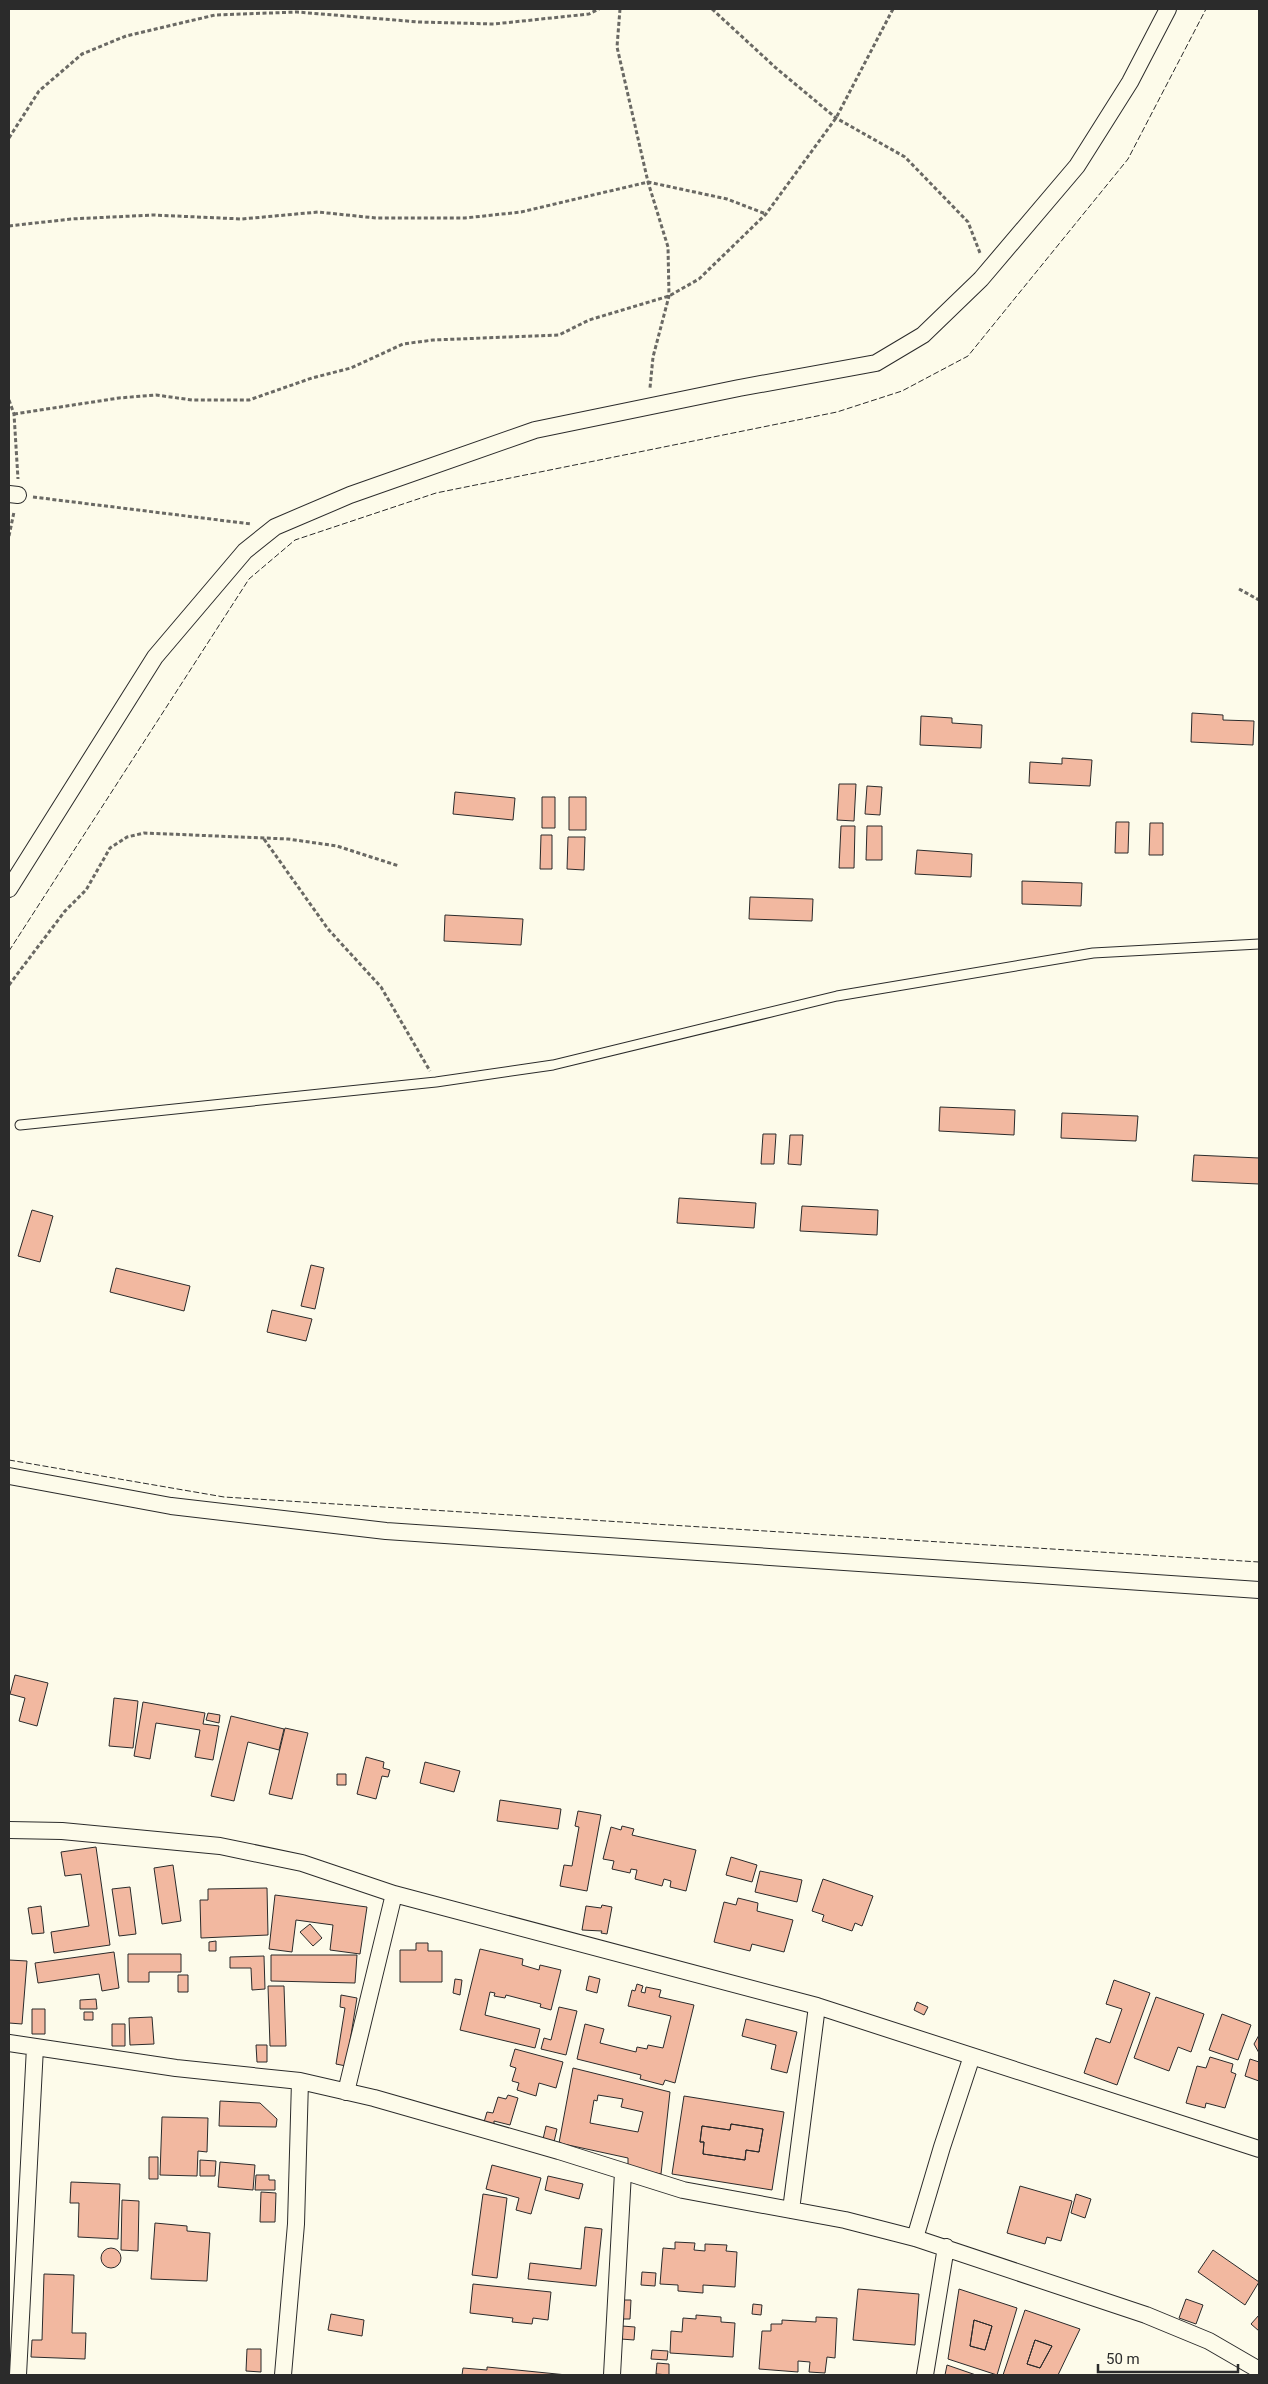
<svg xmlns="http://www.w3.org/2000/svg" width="1268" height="2384" font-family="Roboto,sans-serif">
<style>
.building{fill:#f2b8a0;stroke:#2b2b2b;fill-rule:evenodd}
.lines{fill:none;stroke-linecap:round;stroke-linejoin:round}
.lane-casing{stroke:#2b2b2b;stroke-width:11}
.street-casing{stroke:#2b2b2b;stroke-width:18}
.path{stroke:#6a6964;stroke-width:3;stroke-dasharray:4 2.5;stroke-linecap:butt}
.lane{stroke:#fdfbea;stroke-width:9}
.street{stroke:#fdfbea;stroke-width:16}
.fence{stroke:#2b2b2b;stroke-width:1;stroke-dasharray:6 2.5;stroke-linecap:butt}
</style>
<rect width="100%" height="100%" fill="#fdfbea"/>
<path class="building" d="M1192 713 1223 715V720L1254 721 1253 745 1191 742Z
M921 716 952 718V723L982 725 981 748 920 745Z
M1062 758 1092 760 1090 786 1029 783 1030 762 1062 764Z
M839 784H856L854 821 837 820Z
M867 786 882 787 880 815 865 814Z
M455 792 515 798 513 820 453 814Z
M542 797H555V828H542Z
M569 797H586V830H569Z
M1116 822H1129L1128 853H1115Z
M1150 823H1163V855H1149Z
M841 826H855L854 868H839Z
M867 826H882V860H866Z
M541 835H552V869H540Z
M568 837H585L584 870 567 869Z
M917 850 972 854 971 877 915 874Z
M1022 881 1082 883 1081 906 1022 904Z
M750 897 813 899 812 921 749 919Z
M445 915 523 919 521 945 444 941Z
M940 1107 1015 1110 1014 1135 939 1131Z
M1062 1113 1138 1116 1136 1141 1061 1138Z
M763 1134H776L774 1164H761Z
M790 1135H803L801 1165 788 1164Z
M1194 1155 1259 1158V1184L1192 1181Z
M679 1198 756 1203 754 1228 677 1223Z
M802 1206 878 1210 877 1235 800 1231Z
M32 1210 53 1216 40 1262 18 1256Z
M311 1265 324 1268 315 1309 301 1306Z
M116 1268 190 1286 184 1311 110 1292Z
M272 1310 312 1319 306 1341 267 1332Z
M15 1675 48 1683 37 1726 19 1721 25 1698 10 1694Z
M114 1698 138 1701 133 1748 109 1746Z
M143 1702 205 1713 203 1724 219 1726 213 1760 195 1757 200 1730 156 1723 150 1759 134 1756Z
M208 1713 220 1715 219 1723 206 1720Z
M231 1716 284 1729 279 1750 248 1742 234 1801 211 1796Z
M285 1728 308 1733 292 1799 269 1794Z
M366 1757 384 1762 383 1768 390 1770 388 1777 382 1776 376 1799 357 1794Z
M425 1762 460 1771 454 1792 420 1783Z
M337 1774H346V1785H337Z
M500 1800 561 1809 558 1829 497 1821Z
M578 1811 601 1815 587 1891 560 1886 564 1865 572 1866 579 1827 575 1826Z
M622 1826 634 1829 632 1835 696 1850 686 1891 670 1887 671 1881 664 1879 662 1886 635 1879 637 1870 631 1869 630 1873 612 1869 614 1861 603 1859 611 1827 621 1830Z
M96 1847 110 1945 54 1953 51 1932 89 1926 81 1874 65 1876 61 1852Z
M731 1857 757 1865 752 1882 726 1875Z
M173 1865 181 1921 162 1924 154 1868Z
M760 1871 802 1880 797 1902 755 1892Z
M823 1879 873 1896 862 1926 855 1923 852 1931 822 1921 824 1915 812 1911Z
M130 1887 136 1934 119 1936 112 1889Z
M267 1888 268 1935 201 1938 200 1900H208V1889Z
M275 1895 367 1907 360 1954 330 1950 333 1925 296 1920 292 1952 269 1949Z
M738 1898 758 1903 757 1911 793 1920 784 1952 752 1944 750 1951 714 1942 724 1902 736 1905Z
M602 1905 612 1907 607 1934 601 1933 602 1931 582 1930 586 1906 601 1908Z
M41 1906 44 1933 32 1934 28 1908Z
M310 1924 322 1938 313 1946 300 1932Z
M216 1941V1951H209V1942Z
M416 1943H428V1951H442V1982H400V1950H416Z
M480 1949 523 1959 522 1965 539 1970 540 1965 561 1970 551 2010 540 2007 541 2004 506 1995 505 1998 494 1996 495 1993 490 1992 485 2015 540 2029 535 2048 460 2030Z
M114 1952 119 1988 102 1991 99 1974 38 1983 35 1963Z
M128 1954H181V1972H149V1982H128Z
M271 1955H357L355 1983 271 1981Z
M264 1956 265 1989 252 1990 251 1968H230V1957Z
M9 1960 27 1961 22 2024 9 2023Z
M178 1975H188V1992H178Z
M589 1976 600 1979 597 1993 586 1990Z
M455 1979 462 1980 460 1995 453 1993Z
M1114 1980 1150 1993 1117 2085 1084 2073 1096 2038 1110 2043 1122 2009 1106 2004Z
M637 1984 643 1986 641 1992 645 1993 646 1987 661 1990 659 1997 694 2005 675 2083 665 2080 663 2085 640 2079 641 2075 577 2059 585 2024 604 2029 600 2043 636 2052 637 2047 647 2049 648 2045 663 2048 671 2016 628 2006 632 1990 635 1991Z
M268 1986H284L286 2046H270Z
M341 1995 357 1998 346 2066 336 2064 345 2008 340 2007Z
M1156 1997 1204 2014 1191 2052 1178 2047 1169 2071 1134 2058Z
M96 1999 97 2009H80V2000Z
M917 2002 928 2007 924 2015 914 2010Z
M559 2007 577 2011 566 2055 541 2049 544 2038 551 2040Z
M32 2009H45V2034H32Z
M84 2012H93V2020H84Z
M1222 2014 1251 2025 1238 2060 1209 2050Z
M152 2017 154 2044 130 2045 129 2018Z
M746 2019 797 2032 787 2073 771 2069 776 2045 742 2036Z
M112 2024H125V2046H112Z
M1259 2035V2053L1254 2044Z
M256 2045H267V2062H257Z
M515 2049 563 2062 556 2088 539 2083 536 2096 517 2090 519 2083 512 2081 516 2068 510 2066Z
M1210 2057 1233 2064 1231 2072 1236 2074 1225 2108 1206 2103 1205 2108 1186 2103 1197 2066 1206 2068Z
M1250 2059 1259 2062V2081L1245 2076Z
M573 2068 670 2092 661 2174 628 2168V2158L559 2143ZM598 2095 623 2099 621 2107 643 2112 638 2132 590 2123 594 2100 597 2101Z
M508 2095 518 2098 510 2125 494 2121V2125L484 2122 487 2112 493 2113 498 2097 506 2099Z
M684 2096 784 2112 772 2190 672 2174ZM731 2124 763 2129 759 2152 746 2150 745 2160 703 2154 704 2142H700L702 2126 730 2130Z
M220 2101 260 2103 277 2119 276 2127 219 2126Z
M162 2117 208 2118 207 2152 198 2151 197 2176 160 2175Z
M731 2124 763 2129 759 2152 746 2150 745 2160 703 2154 704 2142H700L702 2126 730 2130Z
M546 2126 557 2129 554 2142 543 2139Z
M149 2157H158V2179H149Z
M200 2160 216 2161 215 2176H200Z
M220 2162 255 2165 253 2190 218 2187Z
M492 2165 541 2178 531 2214 516 2210 519 2198 486 2189Z
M256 2175H269V2180H275V2190H255Z
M548 2176 583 2184 579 2199 545 2190Z
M71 2182 120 2184 118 2239 78 2237 79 2203H70Z
M1020 2186 1072 2201 1061 2241 1047 2237 1045 2244 1007 2233Z
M261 2192 276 2193 275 2222H260Z
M483 2194 507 2198 497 2278 472 2275Z
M1076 2194 1091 2199 1085 2218 1071 2213Z
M122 2200 139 2201 138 2251 121 2250Z
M155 2223 187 2226V2231L210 2233 207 2281 151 2279Z
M585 2227 602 2229 596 2286 528 2279 530 2263 581 2269Z
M675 2242 695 2243 694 2250 705 2251V2244L727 2245 726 2251 737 2252 735 2287 703 2285V2293L678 2291V2285L660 2284 663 2248 675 2249Z
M101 2258a10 10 0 1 1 20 0a10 10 0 1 1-20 0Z
M1213 2250 1259 2282 1245 2305 1198 2272Z
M642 2272 656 2273 655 2286 641 2285Z
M44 2274 74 2275 72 2333H86L85 2359 31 2357 32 2340H42Z
M473 2284 551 2292 548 2320 533 2318 532 2324 512 2322 513 2318 470 2313Z
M858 2289 919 2294 915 2345 853 2340Z
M959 2289 1017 2308 997 2375 948 2359ZM974 2320 992 2326 985 2350 970 2346Z
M1186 2299 1203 2305 1196 2324 1179 2318Z
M623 2300H631L630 2319H622Z
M753 2304 762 2305 761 2315 752 2314Z
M1025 2310 1080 2329 1058 2375H1003ZM1035 2340 1052 2346 1040 2368 1027 2364Z
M331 2314 364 2320 362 2336 328 2330Z
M696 2315 721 2317V2322L735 2323 733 2357 670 2353 671 2331 682 2332 683 2318 696 2319Z
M1259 2315V2331L1251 2324Z
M816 2317 837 2318 835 2358 827 2357 825 2373 809 2372 810 2362 798 2361V2372L759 2369 762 2331H771V2324H782V2320L816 2322Z
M974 2320 992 2326 985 2350 970 2346Z
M622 2326 635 2327 634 2340 621 2339Z
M1035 2340 1052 2346 1040 2368 1027 2364Z
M247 2349H261V2372L246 2371Z
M652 2350 668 2351 667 2360 651 2359Z
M657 2363 669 2364V2375L656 2374Z
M947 2365 976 2375H945Z
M487 2367 567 2375H462L463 2368 487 2370Z"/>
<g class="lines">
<defs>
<path id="lane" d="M20 1125 436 1082 553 1065 837 996 1093 953 1259 944"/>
<path id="street" d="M9 494 18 495
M9 889 155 657 245 551 275 527 350 495 535 430 739 388 876 363 923 335 981 279 1077 166 1130 82 1168 9
M9 1476 171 1506 386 1531 1259 1590
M9 1830 62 1831 220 1846 302 1863 394 1894
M9 2043 176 2068 300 2081 374 2098 559 2151 683 2190 845 2220 915 2238 1146 2315 1209 2341 1259 2370
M346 2092 394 1894 817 2006 1259 2149
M791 2210 817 2006
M915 2238 942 2147 972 2056
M18 2375 35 2047
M283 2375 296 2224 300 2081
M612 2375 623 2172
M925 2375 946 2247"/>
</defs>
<use href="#lane" class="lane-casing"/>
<use href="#street" class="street-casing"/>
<path class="path" d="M620 9 617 47 648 182 668 247 669 296 653 357 650 388
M712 9 776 68 836 118 905 157 968 222 980 253
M9 138 39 91 82 54 126 36 215 15 297 12 419 22 494 24 589 14 599 9
M9 226 71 219 153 215 242 219 318 212 376 218H465L521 212 648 182 727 199 766 214
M9 400 14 414 18 479
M14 414 119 398 156 395 192 400H249L312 378 351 368 403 344 433 340 559 335 589 320 669 296 699 279 766 214 836 118 893 9
M33 497 251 524
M9 536 14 512
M1239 589 1259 600
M264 839 328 929 381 987 430 1071
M9 985 65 911 86 890 110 848 127 837 144 833 288 839 337 846 399 866"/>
<use href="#lane" class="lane"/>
<use href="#street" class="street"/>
<path class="fence" d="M9 951 249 579 295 540 436 493 837 412 902 391 968 356 1128 159 1206 9
M9 1460 224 1497 1259 1562"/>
</g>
<rect width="1268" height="2384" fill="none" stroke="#2b2b2b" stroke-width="20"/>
<path d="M1098 2364v8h140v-8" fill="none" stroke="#2b2b2b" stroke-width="2.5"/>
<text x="1106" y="2364" font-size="15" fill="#2b2b2b" stroke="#fdfbea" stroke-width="4" paint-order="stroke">50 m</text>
</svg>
